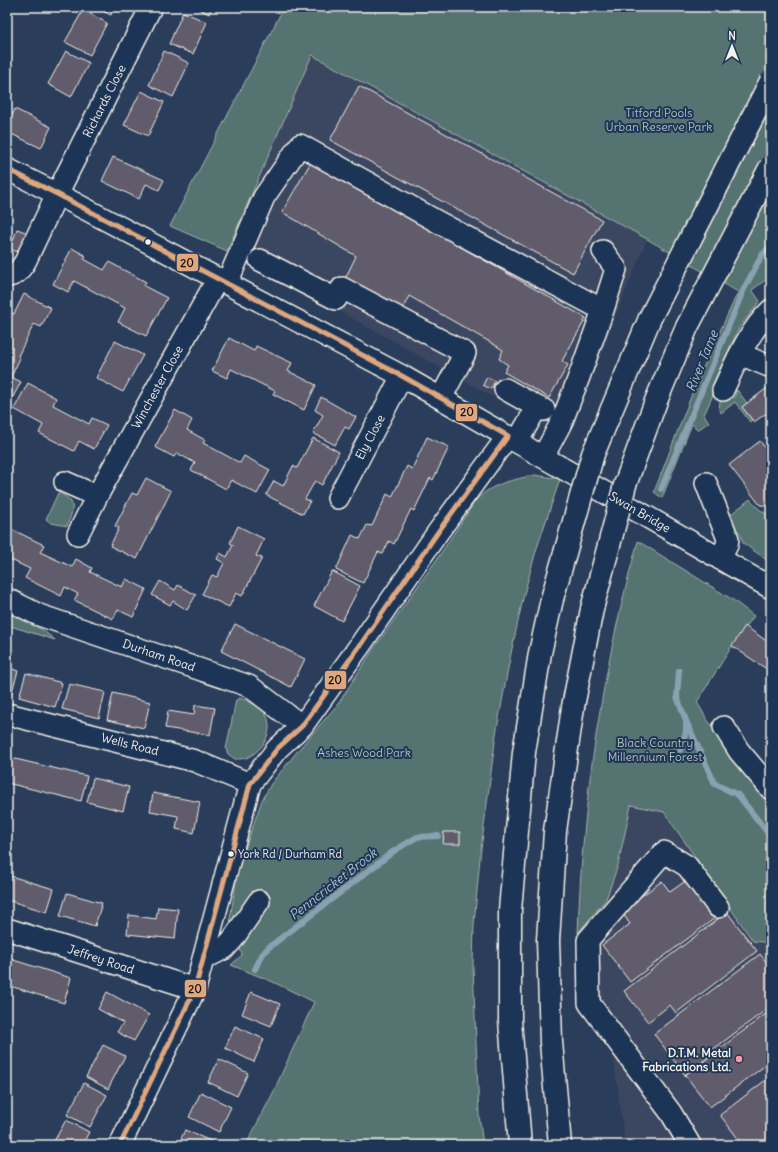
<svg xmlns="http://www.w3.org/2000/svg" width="778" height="1152" font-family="Delius,sans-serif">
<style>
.built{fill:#3a4660}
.green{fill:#547371;stroke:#a4b2ac}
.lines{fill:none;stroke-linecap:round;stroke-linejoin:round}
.stream{stroke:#8aa1b1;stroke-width:6}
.building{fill:#605c6c;stroke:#f4f1e8}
.minor-casing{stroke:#f4f1e8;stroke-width:24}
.highway-casing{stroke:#f4f1e8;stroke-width:25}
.minor{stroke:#1d3557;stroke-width:21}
.highway{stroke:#1d3557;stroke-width:22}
.highway-bridge-casing{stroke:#f4f1e8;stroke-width:25;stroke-linecap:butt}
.highway-bridge{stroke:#1d3557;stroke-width:22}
.bus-1-casing{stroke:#1d3557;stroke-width:8}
.bus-1{stroke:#dfa77e;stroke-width:5}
.bus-dot{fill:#f4f1e8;stroke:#1d3557;stroke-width:1.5}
.poi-dot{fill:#ff9aa2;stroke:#1d3557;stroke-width:1.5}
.labels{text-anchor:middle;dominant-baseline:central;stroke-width:4;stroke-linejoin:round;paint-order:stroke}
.bus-label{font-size:11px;fill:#f4f1e8;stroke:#1d3557;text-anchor:start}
.street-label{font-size:12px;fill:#f4f1e8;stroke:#1d3557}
.park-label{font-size:12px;fill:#b4bfb8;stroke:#1d3557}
.poi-label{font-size:12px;font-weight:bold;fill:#f4f1e8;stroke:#1d3557;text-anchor:end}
.water-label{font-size:13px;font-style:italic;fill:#b6c2c8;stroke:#1d3557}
.line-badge{stroke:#1d3557;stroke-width:1.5}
.pale-badge-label{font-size:11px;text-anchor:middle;font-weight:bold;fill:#111}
</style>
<rect width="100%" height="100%" fill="#2a3d5b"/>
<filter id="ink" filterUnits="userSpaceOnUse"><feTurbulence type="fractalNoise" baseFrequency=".025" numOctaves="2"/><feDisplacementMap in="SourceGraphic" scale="8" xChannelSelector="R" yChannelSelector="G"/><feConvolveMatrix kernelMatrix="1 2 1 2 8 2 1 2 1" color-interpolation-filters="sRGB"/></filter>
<g filter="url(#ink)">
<path class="built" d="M312 55 647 239 617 313 569 438 539 423 250 261 227 251Z
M631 805 663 812 753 941 771 943V1145H625L611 1038 578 1006V933L606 899Z"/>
<path class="green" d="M284 7H771V276L752 290 760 301 739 328 712 386 716 388 704 415 709 422 698 430 692 424 662 498 654 492 697 381 738 292 647 239 312 55 227 251 170 226Z
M737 390 747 403 742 407 752 420 750 422 735 402 721 413C717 405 721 400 724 393L734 398Z
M535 475 560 479 536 551 524 594 510 658 496 734 480 857 474 924 473 967 479 1115 483 1145H246L272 1095 314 1002 271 981 231 965 242 955 230 919 238 869 262 800 271 784 300 748 338 704 372 651 437 559 476 500C492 483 513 480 535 475Z
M58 493C78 500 73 510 67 526L51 523 46 519Z
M750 499 759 509 771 517V563L743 543 740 533 725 519Z
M638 541 733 600 754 616 732 646 697 702 705 716 732 756 771 804V943L753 941 664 812 631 805 618 865 606 899 578 933C582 801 602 669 638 541Z
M7 612 41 629 55 640 7 625Z
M240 698C247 701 259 705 264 712 276 727 265 748 250 756 246 759 240 759 235 759L228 754 226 749 236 700Z"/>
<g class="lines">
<path class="stream" d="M661 489 743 291 762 255 771 246
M679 671 677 697 687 723 715 784 738 795 771 837
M680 750 686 732V724
M255 969 262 955 268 948 394 851 417 837 438 836"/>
</g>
<path class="building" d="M94 7H114L111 15Z
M195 7H212L209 14Z
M83 10 107 23 90 55 65 42Z
M183 12 207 22 193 54 169 44Z
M66 51 89 63 71 97 48 84Z
M164 51 189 63 173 97 149 85Z
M359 86 602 220 573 273 330 140Z
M141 91 164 102 148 136 124 125Z
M15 109 51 127 41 148 7 132V127Z
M113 157 164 180 159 190 146 184 139 199 102 181Z
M311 162 586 318 562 361 568 365 549 398 504 372 508 365 499 359 503 350 495 345 409 296 403 308 345 279 356 256 282 212Z
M17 229 28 233 20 253 10 249Z
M72 248 86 256 84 259 104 270 109 262 146 282 144 286 167 298 146 336 118 322 125 308 74 281 68 292 53 284Z
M24 294 51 308 41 327 34 324 18 356 20 358 11 377 21 382 13 397 7 393V313L8 311 14 314Z
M229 338 254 351 256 346 292 363 288 371 316 385 304 410 273 394 275 391 231 369 227 378 212 371Z
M115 341 143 355 123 392 96 378Z
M487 377 495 381 491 389 483 385Z
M28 383 56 398 53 405 89 424 92 418 107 425 94 449 79 441 74 451 39 433 43 425 14 409Z
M771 385V410L754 422 742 407Z
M321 397 356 417 349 429 345 427 335 445 313 433 323 415 315 410Z
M175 410 192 420 187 430 205 440 203 443 240 463 244 456 270 470 257 494 231 480 226 489 191 470 195 463 177 453 174 457 155 447Z
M427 437 449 447 433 480 430 478 414 511 411 509 394 544 389 541 383 554 378 552 363 583 336 570 352 535 360 539 367 525 372 526 387 494 392 497 407 466 412 469Z
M313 438 339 452 322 485 315 481 305 499 310 501 303 514 266 495 274 481 283 486 293 466 297 468Z
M760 441 771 456V506L760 505 729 465Z
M146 478 171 491 137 559 110 546 119 528 115 526 132 493 137 495Z
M238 526 264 539 256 556 262 558 242 596 236 593 229 607 202 594 212 575 217 577 224 563 217 559 220 553 227 557 233 545 230 543Z
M11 529 44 545 40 552 72 567 76 559 92 568 90 572 122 587 126 579 146 589 133 617 118 610 113 619 74 600 78 594 65 587 61 596 25 578 30 569 7 558V534H9Z
M332 571 360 586 342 621 314 606Z
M160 581 175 590 178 585 196 595 187 610 173 601 170 605 152 595Z
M235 624 305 659 291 687 221 651Z
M745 626 771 644V672L732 646Z
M7 667 18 671 11 695 7 694Z
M26 673 62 683 55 707 19 697Z
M69 684 105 692 99 718 62 709Z
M113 693 150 702 144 728 107 720Z
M195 705 215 708 210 735 165 728 168 711 194 715Z
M7 757 87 776 81 801 7 783Z
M93 778 129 787 123 811 87 802Z
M153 793 200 802 194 833 176 829 178 816 150 811Z
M444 832H460V844H443Z
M7 875 54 889 47 912 7 900Z
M691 877 719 915 630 982 602 945 630 924 621 911 662 881 670 892Z
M67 893 102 903 95 926 60 916Z
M158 907 178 909 175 939 127 934 129 915 156 919Z
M727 912 757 951 676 1013 670 1005 648 1022 624 991Z
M760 954 771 968V1006L707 1054 709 1057 685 1075 654 1034Z
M7 958 71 978 64 1003 7 985Z
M107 992 149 1015 134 1041 117 1032 123 1023 98 1009Z
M251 992 280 1004 271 1026 242 1014Z
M771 1010V1061L710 1107 685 1075Z
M235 1026 264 1039 254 1062 225 1048Z
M7 1040 13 1041 7 1071Z
M103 1045 125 1056 108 1089 86 1077Z
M219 1059 248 1073 237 1096 208 1082Z
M771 1076V1145H743L720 1115Z
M84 1083 107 1095 90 1127 67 1115Z
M201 1092 231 1107 219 1132 189 1117Z
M66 1120 89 1132 82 1145H52Z
M185 1130 213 1142 212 1145H178Z"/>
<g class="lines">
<defs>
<path id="minor" d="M7 169 57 194 402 376 771 588
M260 260 336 299 342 288 465 353 441 398
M7 276C16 276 20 269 25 262L57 194 151 7
M227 283 264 197 300 145 438 222 603 310 616 269 603 251
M740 354 771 367
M505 389 537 407
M723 390C736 362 748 332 771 310
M517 442 537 407 544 410
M543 457 562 421 579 377 603 310
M65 482 97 496 78 534
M706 483 728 539 727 545 720 559
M97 496 218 278
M338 498 402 376
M7 599 39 615 249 686 302 726
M7 714 195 761 250 784
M724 727 739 751 771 789
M7 929 195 989
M203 959 225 948 233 939 259 901
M120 1145 195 989 250 784 277 749 302 726 361 644 438 532 508 436
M690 1145 671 1113 589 1003 588 940 664 852 687 866 718 907"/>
<path id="highway" d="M520 1145 510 1020V910L524 752 540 653 552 599
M560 1145 551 1042 548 940 555 831 573 707 592 609"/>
</defs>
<use href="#minor" class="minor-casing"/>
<use href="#highway" class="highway-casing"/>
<use href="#minor" class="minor"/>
<use href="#highway" class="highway"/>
<defs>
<path id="highway-bridge" d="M552 599 593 454 650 318 771 81
M592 609 625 485 656 401 687 327 771 166"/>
</defs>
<use href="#highway-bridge" class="highway-bridge-casing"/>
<use href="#highway-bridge" class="highway-bridge"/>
<defs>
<path id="bus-1" d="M7 169 57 194 402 376 508 436 438 532 361 644 302 726 277 749 250 784 195 989 120 1145"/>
</defs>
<use href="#bus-1" class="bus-1-casing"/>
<use href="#bus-1" class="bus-1"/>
</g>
</g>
<g class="bus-dot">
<circle cx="148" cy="242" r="3.5"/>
<circle cx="231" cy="854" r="3.5"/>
</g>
<circle class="poi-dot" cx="739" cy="1059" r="4"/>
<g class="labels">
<g class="bus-label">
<text x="238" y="854">York Rd / Durham Rd</text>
</g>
<g class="street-label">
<text transform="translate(104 101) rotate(-63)">Richards Close</text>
<text transform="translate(157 387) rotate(-61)">Winchester Close</text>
<text transform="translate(370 437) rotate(-62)">Ely Close</text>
<text transform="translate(640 512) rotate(30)">Swan Bridge</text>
<text transform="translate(159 655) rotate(19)">Durham Road</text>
<text transform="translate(130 744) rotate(14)">Wells Road</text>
<text transform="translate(101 959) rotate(18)">Jeffrey Road</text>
</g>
<g class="park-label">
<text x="659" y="112">Titford Pools<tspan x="659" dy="14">Urban Reserve Park</tspan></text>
<text x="655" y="742">Black Country<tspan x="655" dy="14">Millennium Forest</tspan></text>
<text x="364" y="752">Ashes Wood Park</text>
</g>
<g class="poi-label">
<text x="731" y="1052">D.T.M. Metal<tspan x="731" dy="14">Fabrications Ltd.</tspan></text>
</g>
<g class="water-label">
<text transform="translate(702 361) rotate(-68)">River Tame</text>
<text transform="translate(333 884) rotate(-38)">Penncricket Brook</text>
</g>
</g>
<g class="line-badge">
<rect x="176" y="253" width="23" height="19" rx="4" fill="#dfa77e"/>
<rect x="455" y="403" width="23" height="19" rx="4" fill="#dfa77e"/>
<rect x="324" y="670" width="23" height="20" rx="4" fill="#dfa77e"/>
<rect x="184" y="979" width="23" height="19" rx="4" fill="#dfa77e"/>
</g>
<g class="pale-badge-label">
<text x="187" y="267">20</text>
<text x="467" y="416">20</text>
<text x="335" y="684">20</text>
<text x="195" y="993">20</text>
</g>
<rect width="778" height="1152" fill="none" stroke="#1d3557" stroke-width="24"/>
<rect x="12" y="12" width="754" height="1128" fill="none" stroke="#f4f1e8" stroke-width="1.5" filter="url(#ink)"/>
<g transform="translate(732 46)" stroke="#1d3557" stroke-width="3" paint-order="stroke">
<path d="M0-3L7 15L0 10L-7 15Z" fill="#f4f1e8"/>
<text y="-6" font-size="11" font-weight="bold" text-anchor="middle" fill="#f4f1e8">N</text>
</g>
</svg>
